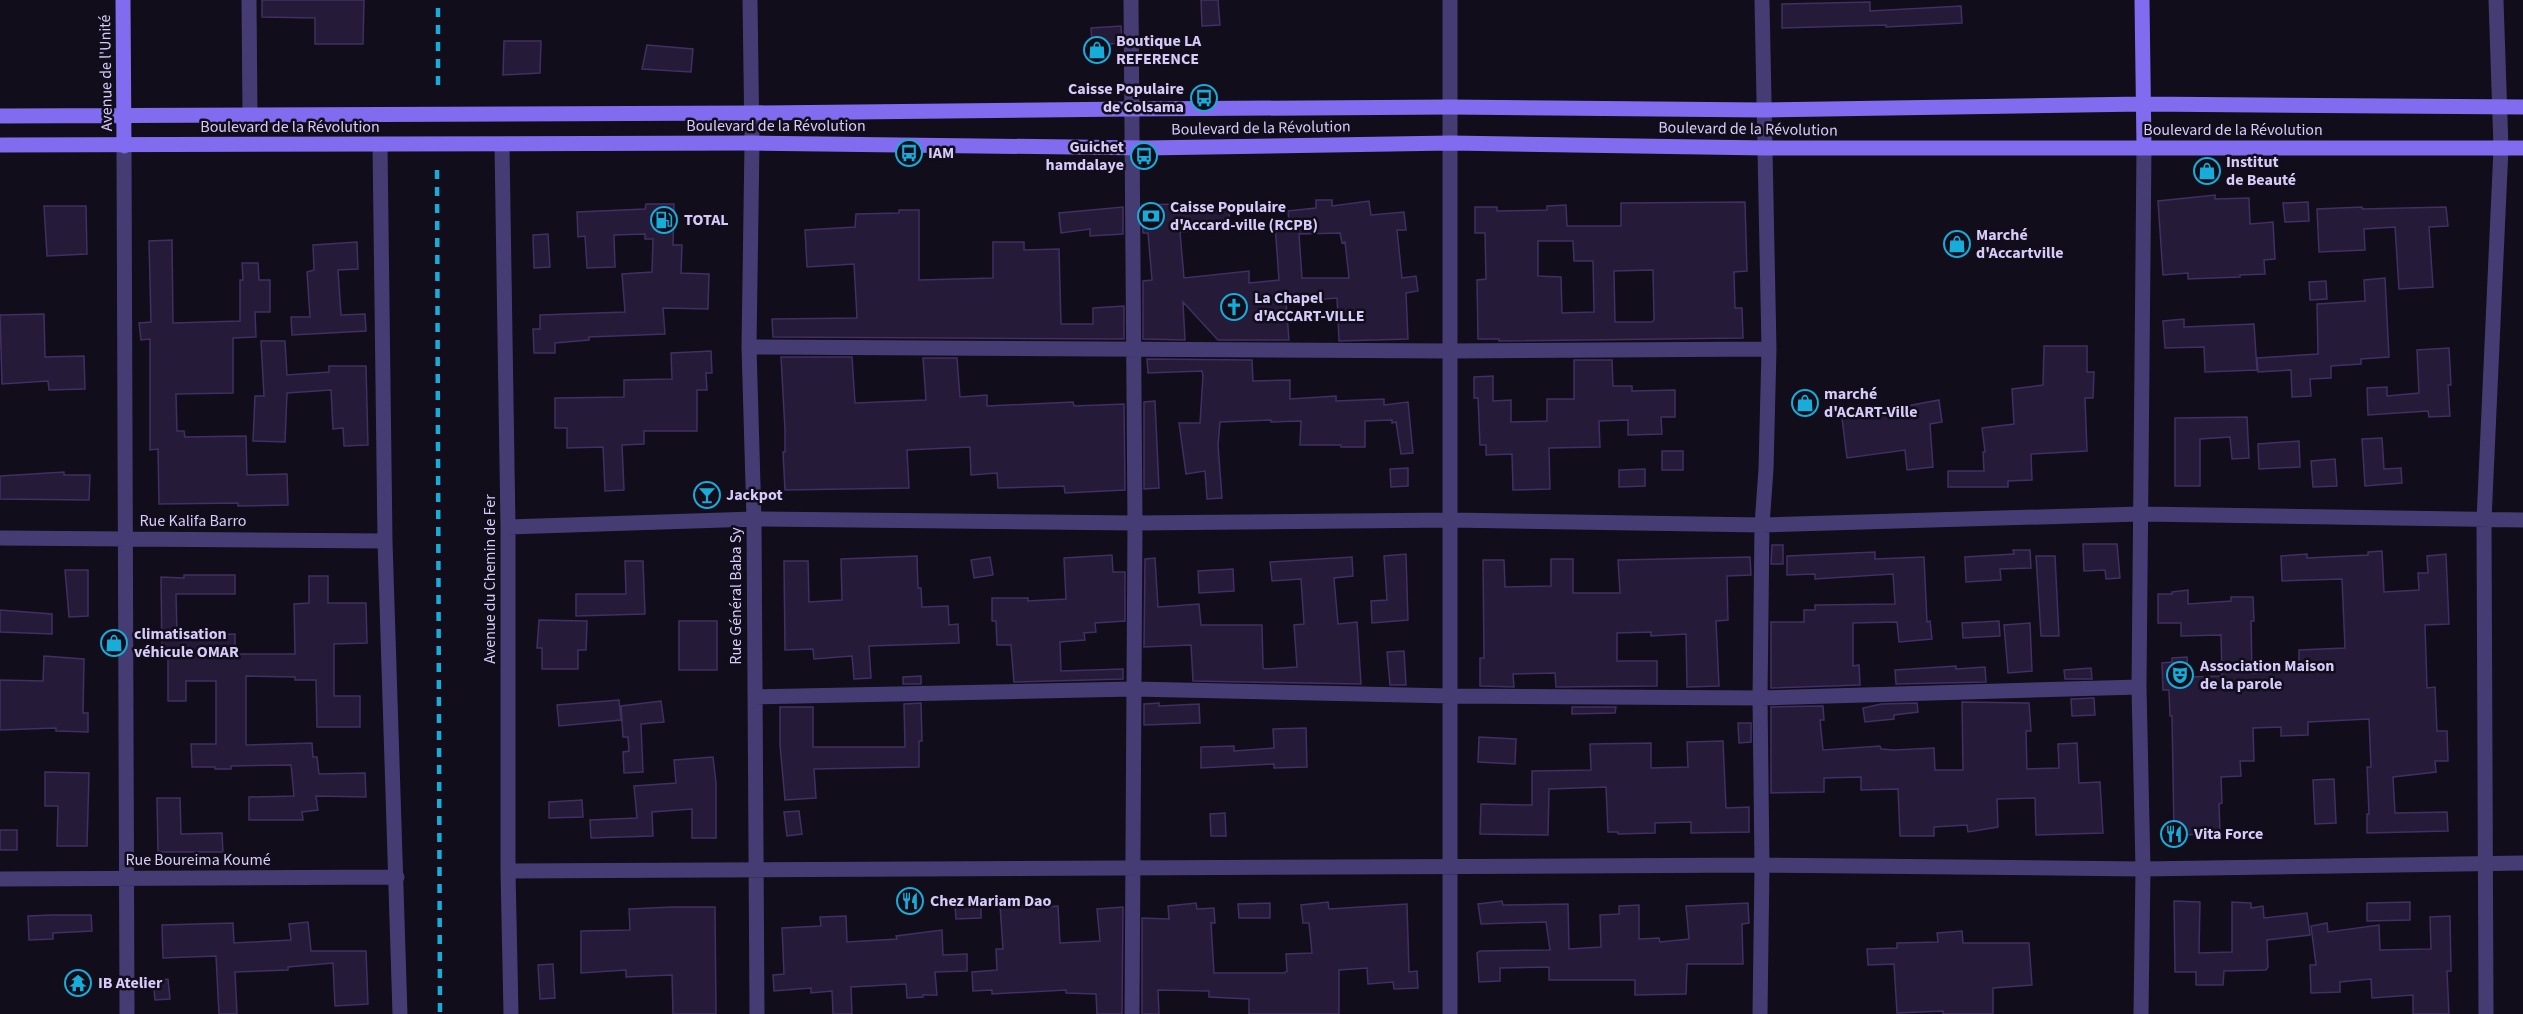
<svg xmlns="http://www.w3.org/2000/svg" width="2523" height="1014" font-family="'Source Sans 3',sans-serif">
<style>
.building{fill:#251b39;stroke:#402f62;stroke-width:1.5;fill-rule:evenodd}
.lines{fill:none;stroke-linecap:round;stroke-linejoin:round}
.street{stroke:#463c74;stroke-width:15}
.secondary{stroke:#816cef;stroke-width:15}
.rail{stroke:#18acd9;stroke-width:4.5;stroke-dasharray:9 8;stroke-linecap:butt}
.labels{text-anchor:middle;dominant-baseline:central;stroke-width:5;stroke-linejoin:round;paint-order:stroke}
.poi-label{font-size:16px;font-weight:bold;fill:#d6cbf9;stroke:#110d1a;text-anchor:start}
.street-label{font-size:16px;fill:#d6cbf9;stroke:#110d1a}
</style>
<rect width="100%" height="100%" fill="#110d1a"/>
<path class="building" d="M262 0H364L363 44H315V18L262 17Z
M1201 0H1218L1220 25 1202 26Z
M1870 2V11L1961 6 1962 23 1886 27V25L1782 28V4Z
M1121 26 1122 43 1109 44 1110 53 1093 54 1091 28Z
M504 41H541L540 73 503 75Z
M647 45 693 49 691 72 642 69Z
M2215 195V199L2249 198 2250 224 2273 222 2275 259 2264 260 2265 274 2240 275V277L2188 279V273L2163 275 2158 201Z
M1316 200H1332V206L1369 201 1371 215 1404 212 1406 230H1397L1402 278 1416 276 1418 291 1406 293 1408 339 1339 341 1337 298 1286 302 1289 340H1218L1183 302 1185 340 1143 339V281L1152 280 1148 233H1143L1142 205 1174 204V214L1229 210 1230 228 1180 232 1184 278 1249 271V283L1279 280 1275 224 1289 222 1288 211 1316 208ZM1340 233 1342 243 1345 242 1349 278H1302L1299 234Z
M1745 202 1747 271 1734 272 1735 308H1742L1743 338 1499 341V339H1478L1477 280 1486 279 1485 233H1475V207H1497V211L1547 210V206L1566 205 1567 226H1621V203ZM1538 241H1573L1574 261H1593L1594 312 1562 313 1561 277 1538 276ZM1653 270 1654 320 1652 322H1615L1614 271Z
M2308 202 2309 221 2285 222 2283 203Z
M646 204H674L673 245H682L681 273 709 274 708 309 663 308 665 334 589 337V340L555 343V353H534L533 329H540V315L625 312 622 274 652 272 653 239H645V234L614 235 615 267 587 268 585 236 578 237 577 212 645 209Z
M44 206H86L87 254 47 256Z
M1123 207V234L1090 236V229L1061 233 1059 213Z
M2362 207V209L2446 207 2448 226 2429 227 2433 287 2399 289 2395 227 2364 229 2365 250 2319 252 2317 209Z
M899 210H919V280L993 278V242H1024V250L1059 249 1061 324H1093V308L1124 306V339L773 337 772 319 857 318 854 264 807 267 805 230 855 227 856 214 899 213Z
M548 234 550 267 534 268 533 235Z
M172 240 173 323 240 321V280H243L242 263H258L259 280H270V312H255L256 337 233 338V393L176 394 177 431H184L185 437 246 436 247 475 287 474 288 505 238 506V503L159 504 158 449 150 450V339L141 340 139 323 151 322 149 241Z
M357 242 358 269 338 270 341 315 365 314 366 331 292 335 291 317H310L307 272 314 270 313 245Z
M2385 278 2389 357 2361 359V364L2331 366V378L2310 379 2311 396 2292 397 2291 370 2258 372 2257 358 2318 354 2317 304 2365 301 2364 280Z
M2326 281 2327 299 2310 300 2309 282Z
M44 314 45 357 84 356 85 389 49 390 48 381 2 384 0 315Z
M2184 319V327L2254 324 2257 370 2205 372 2204 347 2165 348 2163 321Z
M261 341H285L287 375 329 372V366H366L368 445 344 446 343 428 333 429 331 390 287 393 285 442 253 441 255 396H264Z
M2044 346H2087V372H2094L2093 398H2085L2087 451 2031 454 2032 480 2008 481V487H1948V471H1984L1983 452H1985L1982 428 2014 424 2012 389 2043 385Z
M2449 348 2451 385H2448L2450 416 2429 417 2428 411 2368 415 2367 388 2387 387V396L2419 393 2417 350Z
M711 351 712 373H706L707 390H697V431H644V444L622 445 624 490 605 491 603 447 567 448V428H555V398L624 397V380L672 379 671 353Z
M781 357H852L855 403 926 400 923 358H957L960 397 987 395V406L1073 402 1074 406 1124 404 1125 490 1065 493 1064 486 998 488 997 473 971 475 970 447 907 450 909 488 785 490 783 452H785V430Z
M1147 359 1252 360 1253 381 1290 380V399L1336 396V401L1384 399V405L1408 402 1413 453 1401 454 1396 422 1392 423V420L1365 421V447H1341V445H1300L1301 421 1271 422V420L1220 422 1218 445 1222 498 1207 499 1205 471 1186 474 1179 423H1200L1203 376 1202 371 1148 373Z
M1574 360H1612L1613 386H1632V391L1675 390V417H1661L1662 434 1628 435V420L1599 421 1600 447 1549 448 1550 489 1513 490 1512 454 1486 455V445H1480L1478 398H1474V377L1493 376V401L1511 400V422L1547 421V399H1574Z
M1939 400 1942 422 1930 424 1933 467 1907 470 1905 450 1847 458 1841 411 1875 406V412Z
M1155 401 1159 488 1144 489V402Z
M2247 417 2249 458 2232 459 2230 437 2200 439V486H2175V418Z
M2382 438 2384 469 2401 468 2402 483 2365 486 2362 439Z
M2299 441 2300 467 2259 469 2258 444Z
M1662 451H1683V470H1662Z
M2335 459 2337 486 2313 487 2311 461Z
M1408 468V486L1391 487 1390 469Z
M1645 469V486L1619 487V470Z
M64 472V475H90L89 500 0 499V476Z
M2083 544H2117L2120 578 2106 579 2105 570 2084 571Z
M1772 545H1783V564H1771Z
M2013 550H2030L2031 568 2000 569 2001 580 1966 582 1965 557 2014 554Z
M2382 551 2384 592 2419 590 2418 573H2428L2427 556 2446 554 2449 624 2425 625 2427 688 2435 687 2437 731H2447L2448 761H2435L2436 772 2393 777 2395 813 2447 812 2448 831 2367 833V814H2369L2367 767H2371L2369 719 2308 722V735L2281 736V727L2253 728 2254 761H2240L2241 776 2221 777 2222 803 2219 804 2220 833 2185 835 2184 831 2174 832 2172 716H2170L2169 690H2163L2162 663 2172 662V658L2187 657 2188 677 2222 676 2221 635 2181 636V623H2158V594H2172V592L2188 590V604L2231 601V597H2253L2254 621H2251L2252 673 2299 671V650L2345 648 2342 579 2282 581 2281 556 2307 554V558L2368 555V552Z
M1875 552V559L1924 557 1927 622 1930 621 1932 639 1899 642 1897 622 1853 623V666L1859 665 1860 685 1771 688V622H1804V610H1815V605L1895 604 1893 574 1815 579V574L1787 575V556Z
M1406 554 1408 620 1372 623 1371 601 1387 600 1384 556Z
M1112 555 1113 572H1125V621L1095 623 1096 632 1084 633 1085 640 1060 642 1061 671 1123 669V679L1014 682 1011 645H997L996 621H992V598H1028V601L1066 599 1064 558Z
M917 556 918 588H921L922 607 948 606 949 625 958 624 959 643 869 646 871 678 854 679 852 656 814 659 813 649 785 650 784 561H808L809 602 842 600 841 559Z
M2036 556H2055L2059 636H2041Z
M990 557 993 575 974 578 971 560Z
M1352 557 1353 576 1334 578 1338 624 1357 622 1361 684 1193 681 1191 645 1144 647 1145 559 1155 558 1158 607 1199 604 1201 625H1262L1263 668 1265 669 1297 667 1294 625 1304 624 1301 579 1272 581 1270 562Z
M1750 557 1751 575 1727 576 1728 620 1716 621 1719 686 1687 687 1686 634 1651 636V632L1617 633V661H1657V686L1556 687 1555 673 1513 674 1514 687 1480 686V658H1484L1483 560H1504L1505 587 1551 586V559H1573V593H1620L1618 560Z
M625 561H643L645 614 576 616V594H626Z
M1233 569 1234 591 1199 593 1198 571Z
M65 570H88V616L69 617Z
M184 575H235V594H176L177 633H187V636L235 634V654H295L294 604 309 603V576H328V603H366L367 643 334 644V696H360V727H317L316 680H295V677L246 676V745L312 743 313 757H317L319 774 365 773 366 797 316 796 318 810 302 812 303 820H249V797L294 796 291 765 231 766V769H215V767H192L191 744H216V681H186V701H168V658H162L161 577 184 578Z
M0 610 52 614V634L0 632Z
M539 620 587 621 586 650H578V669H542V648H537Z
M679 621H717V670H679Z
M1999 621 2000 636 1963 638 1962 623Z
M2030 623 2032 671 2008 673 2004 625Z
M1404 651 1406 685H1390L1387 652Z
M44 656 84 659 83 713H88V732L56 731V728L0 730V680L43 681Z
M1956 666V669L1985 667 1986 682 1896 684 1895 670Z
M2091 668 2092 679H2065L2064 670Z
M921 676V684H903V677Z
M2094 698 2095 715 2072 716 2071 699Z
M619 700 621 720 559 726 557 705Z
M661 701 664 722 641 724 643 772 624 773 623 752 629 751 628 737H623L621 706Z
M1962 702 2029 703 2031 731H2026L2027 769 2059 768 2058 744 2077 743 2079 783 2100 782 2103 833 2036 835 2035 798 1997 799 1998 827 1968 832 1967 825 1934 827V836H1900L1898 789 1861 790V777L1824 778V792L1771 793V707L1823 706 1824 720H1820L1823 750 1880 746 1881 749 1894 750 1934 748 1935 770H1963Z
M921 703 922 741H919V767L814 769 816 798 785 800 780 745V707H813V747H905L904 704Z
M1159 703V706L1199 704 1200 723 1144 725V704Z
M1917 703 1918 712 1894 715V719L1865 722 1863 708 1881 704Z
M1572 707H1616L1615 713 1572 714Z
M1738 723H1751V742L1739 743Z
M1306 728 1307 767 1274 768V764L1201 768V747L1234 746V751L1274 748 1273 729Z
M1479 737 1516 739 1515 764 1478 762Z
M1723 741 1726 808 1749 807V832L1691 833V822L1655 823V833L1618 834V832H1608L1606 787 1549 789 1548 835 1480 834 1481 804 1532 805V771L1591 770 1590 744 1651 743V768L1688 767 1687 742Z
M713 757 716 783V838H692V809L652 812 653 836 591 838 590 820 637 818 634 786 676 783 674 760Z
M45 772 89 773 87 846H57L58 806H45Z
M2334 779 2336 823 2315 824 2313 780Z
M157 798H180L181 834 222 833 223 852H158Z
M582 800 583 817 549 818V802Z
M799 811 802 834 787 836 784 812Z
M1225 813 1226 836H1211L1210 814Z
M0 830H17V850H0Z
M1502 901 1503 905 1568 904 1569 949 1601 947 1600 915 1619 914V906L1639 905V939L1659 938 1660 942 1689 939 1686 906 1748 903 1749 923 1742 924 1743 964H1687L1686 994 1635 995V980H1549V967L1500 968V981L1479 982 1477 953 1480 951 1550 950 1546 922 1481 924 1478 904Z
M2174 901 2200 902 2199 953 2232 952V902L2251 903V908L2263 906 2264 918 2307 913 2310 935 2267 940 2268 967 2266 970 2224 971 2223 985H2196V972H2175Z
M1328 902 1329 909 1407 904 1409 972 1417 971 1418 988 1394 989 1393 982 1368 984 1367 968 1339 970V1014H1249V999L1209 997V991L1158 990 1159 1014H1142V918L1169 919 1168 906 1196 903 1197 909 1214 908 1215 923H1211L1214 973H1284L1287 971 1286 954 1312 953 1309 923H1303L1301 905Z
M2410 902V920L2367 921V903Z
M1270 903V918H1239L1238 904Z
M981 904V918L956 919 955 905Z
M1044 905 1045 907 1058 906 1060 943 1100 941 1097 909 1123 907 1122 1014H1097L1096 994 1066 993V990L992 994V990L973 991 972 972 997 970 996 949H1003L1000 906Z
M672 907H715L716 1014H673L672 975 626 977V970L581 973V931L630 930 629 909Z
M52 915H91L92 931 53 933V939L29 940 28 916Z
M846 916 847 942 897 939 896 936 942 930 943 955 967 954V971L935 972 937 995H923V997L907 998 906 984 851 987 852 1014H833L832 991 811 993V988L774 991 773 975 784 974 782 928 821 926 820 917Z
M2450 916 2451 971H2447L2449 1014H2413V995L2372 998 2371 979 2340 982V992L2311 993 2310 965H2316L2311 926 2327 923 2328 932 2379 925 2380 950 2431 949 2430 917Z
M308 922 311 951H366L368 1004 335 1006 333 963 288 967V970L235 972 237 1014H219L216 956 163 958 162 925 233 923 234 943 291 940 289 924Z
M1962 931 1963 943H2029L2032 985 1993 988V1014H1943V1011L1897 1013 1894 964 1868 965 1867 949 1897 948V943L1938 942 1937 933Z
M553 964 555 998 540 999 538 965Z
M168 979 170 999 155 1000 153 981Z"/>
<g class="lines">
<path class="street" d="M249 0 250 116
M750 0 752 143 749 347 754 519 757 1014
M1131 0 1135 523 1132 1014
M1450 0V1014
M380 145 385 541 400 1014
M502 145 508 527V871L511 1014
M124 146 127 1014
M749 347 1450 351 1769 349
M508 527 754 519 1135 523 1451 520 1762 525 2140 514 2523 520
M0 538 385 541
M755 697 1133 689 1451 696 1760 698 2139 687
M508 871 1762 865 2143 869 2523 863
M0 879 397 877
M1760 1014 1762 865 1760 698 1762 525 1766 469 1769 349 1762 0
M2141 1014 2143 869 2139 687 2144 148
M2486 1014 2484 520 2501 148 2496 0"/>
<path class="secondary" d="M123 0 124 146
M2142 0 2144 148
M0 116 752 113 1131 109 1450 107 1763 110 2143 104 2523 107
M0 145 752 143 1146 148 1451 143 1766 148H2523"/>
<path class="rail" d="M438 85V0
M437 170 440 1014"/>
</g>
<defs>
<symbol id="shop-ring" viewBox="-11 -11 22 22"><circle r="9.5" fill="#110d1a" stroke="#18acd9" stroke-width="1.5"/><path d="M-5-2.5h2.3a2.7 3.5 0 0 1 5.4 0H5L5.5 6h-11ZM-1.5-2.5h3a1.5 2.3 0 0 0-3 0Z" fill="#18acd9"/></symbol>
<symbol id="bus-ring" viewBox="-11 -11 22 22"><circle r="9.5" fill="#110d1a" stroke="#18acd9" stroke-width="1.5"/><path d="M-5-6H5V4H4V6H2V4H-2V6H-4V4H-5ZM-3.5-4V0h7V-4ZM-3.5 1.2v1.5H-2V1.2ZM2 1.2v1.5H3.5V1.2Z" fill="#18acd9"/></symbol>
<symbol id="bank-ring" viewBox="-11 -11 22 22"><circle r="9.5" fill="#110d1a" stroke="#18acd9" stroke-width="1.5"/><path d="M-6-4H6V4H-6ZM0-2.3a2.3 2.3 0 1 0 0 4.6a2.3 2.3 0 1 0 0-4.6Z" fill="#18acd9"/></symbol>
<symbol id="fuel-ring" viewBox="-11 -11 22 22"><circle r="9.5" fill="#110d1a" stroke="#18acd9" stroke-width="1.5"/><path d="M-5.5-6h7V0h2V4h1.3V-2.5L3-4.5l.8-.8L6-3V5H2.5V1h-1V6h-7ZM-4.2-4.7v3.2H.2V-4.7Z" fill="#18acd9"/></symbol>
<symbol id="church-ring" viewBox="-11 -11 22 22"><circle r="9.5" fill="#110d1a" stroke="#18acd9" stroke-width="1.5"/><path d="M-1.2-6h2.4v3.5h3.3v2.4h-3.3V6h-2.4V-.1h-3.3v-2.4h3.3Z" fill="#18acd9"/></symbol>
<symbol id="bar-ring" viewBox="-11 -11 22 22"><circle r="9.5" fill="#110d1a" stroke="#18acd9" stroke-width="1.5"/><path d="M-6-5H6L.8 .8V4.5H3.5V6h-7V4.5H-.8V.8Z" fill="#18acd9"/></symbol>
<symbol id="theatre-ring" viewBox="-11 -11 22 22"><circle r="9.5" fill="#110d1a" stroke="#18acd9" stroke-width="1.5"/><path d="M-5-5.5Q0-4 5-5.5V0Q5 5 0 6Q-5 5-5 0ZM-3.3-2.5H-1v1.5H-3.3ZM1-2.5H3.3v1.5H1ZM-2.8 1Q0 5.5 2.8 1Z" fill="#18acd9"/></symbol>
<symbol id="restaurant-ring" viewBox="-11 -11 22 22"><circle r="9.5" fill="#110d1a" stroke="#18acd9" stroke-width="1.5"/><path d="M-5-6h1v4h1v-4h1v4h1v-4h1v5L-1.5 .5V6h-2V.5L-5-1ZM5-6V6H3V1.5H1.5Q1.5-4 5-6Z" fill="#18acd9"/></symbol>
<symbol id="temple-ring" viewBox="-11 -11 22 22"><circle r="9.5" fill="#110d1a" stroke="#18acd9" stroke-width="1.5"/><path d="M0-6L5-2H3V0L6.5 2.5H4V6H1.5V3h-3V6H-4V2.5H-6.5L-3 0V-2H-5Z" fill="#18acd9"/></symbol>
</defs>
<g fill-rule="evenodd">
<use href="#shop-ring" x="1082" y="35" width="30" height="30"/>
<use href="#bus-ring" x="1189" y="83" width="30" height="30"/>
<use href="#bus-ring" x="894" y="138" width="30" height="30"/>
<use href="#bus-ring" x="1129" y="141" width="30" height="30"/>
<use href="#shop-ring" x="2192" y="156" width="30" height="30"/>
<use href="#bank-ring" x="1136" y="201" width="30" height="30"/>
<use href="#fuel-ring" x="649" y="205" width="30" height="30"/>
<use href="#shop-ring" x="1942" y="229" width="30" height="30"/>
<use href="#church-ring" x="1219" y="292" width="30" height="30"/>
<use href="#shop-ring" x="1790" y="388" width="30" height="30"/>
<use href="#bar-ring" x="692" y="480" width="30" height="30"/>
<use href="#shop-ring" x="99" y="628" width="30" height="30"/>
<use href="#theatre-ring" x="2165" y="660" width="30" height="30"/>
<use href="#restaurant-ring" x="2159" y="819" width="30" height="30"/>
<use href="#restaurant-ring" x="895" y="886" width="30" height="30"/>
<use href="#temple-ring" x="63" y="968" width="30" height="30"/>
</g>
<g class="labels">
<g class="poi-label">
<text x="1116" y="41">Boutique LA<tspan x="1116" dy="18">REFERENCE</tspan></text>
<text x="1184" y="89" text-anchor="end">Caisse Populaire<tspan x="1184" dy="18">de Colsama</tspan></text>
<text x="1124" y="147" text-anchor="end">Guichet<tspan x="1124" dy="18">hamdalaye</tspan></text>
<text x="928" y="153">IAM</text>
<text x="2226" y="162">Institut<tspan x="2226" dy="18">de Beauté</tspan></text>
<text x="1170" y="207">Caisse Populaire<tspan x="1170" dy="18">d'Accard-ville (RCPB)</tspan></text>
<text x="684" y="220">TOTAL</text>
<text x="1976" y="235">Marché<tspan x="1976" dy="18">d'Accartville</tspan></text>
<text x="1254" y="298">La Chapel<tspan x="1254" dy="18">d'ACCART-VILLE</tspan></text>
<text x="1824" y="394">marché<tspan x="1824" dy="18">d'ACART-Ville</tspan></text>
<text x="726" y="495">Jackpot</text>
<text x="134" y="634">climatisation<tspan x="134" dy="18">véhicule OMAR</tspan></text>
<text x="2200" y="666">Association Maison<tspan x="2200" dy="18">de la parole</tspan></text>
<text x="2194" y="834">Vita Force</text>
<text x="930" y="901">Chez Mariam Dao</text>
<text x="98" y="983">IB Atelier</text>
</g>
<g class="street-label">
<text transform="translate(106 73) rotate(-91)">Avenue de l'Unité</text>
<text x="776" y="126">Boulevard de la Révolution</text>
<text x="290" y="127">Boulevard de la Révolution</text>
<text transform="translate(1261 128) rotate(-1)">Boulevard de la Révolution</text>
<text transform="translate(1748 129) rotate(1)">Boulevard de la Révolution</text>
<text x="2233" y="130">Boulevard de la Révolution</text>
<text x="193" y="521">Rue Kalifa Barro</text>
<text transform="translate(490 579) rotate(-90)">Avenue du Chemin de Fer</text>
<text transform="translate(736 596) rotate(-90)">Rue Général Baba Sy</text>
<text x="198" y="860">Rue Boureima Koumé</text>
</g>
</g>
</svg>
